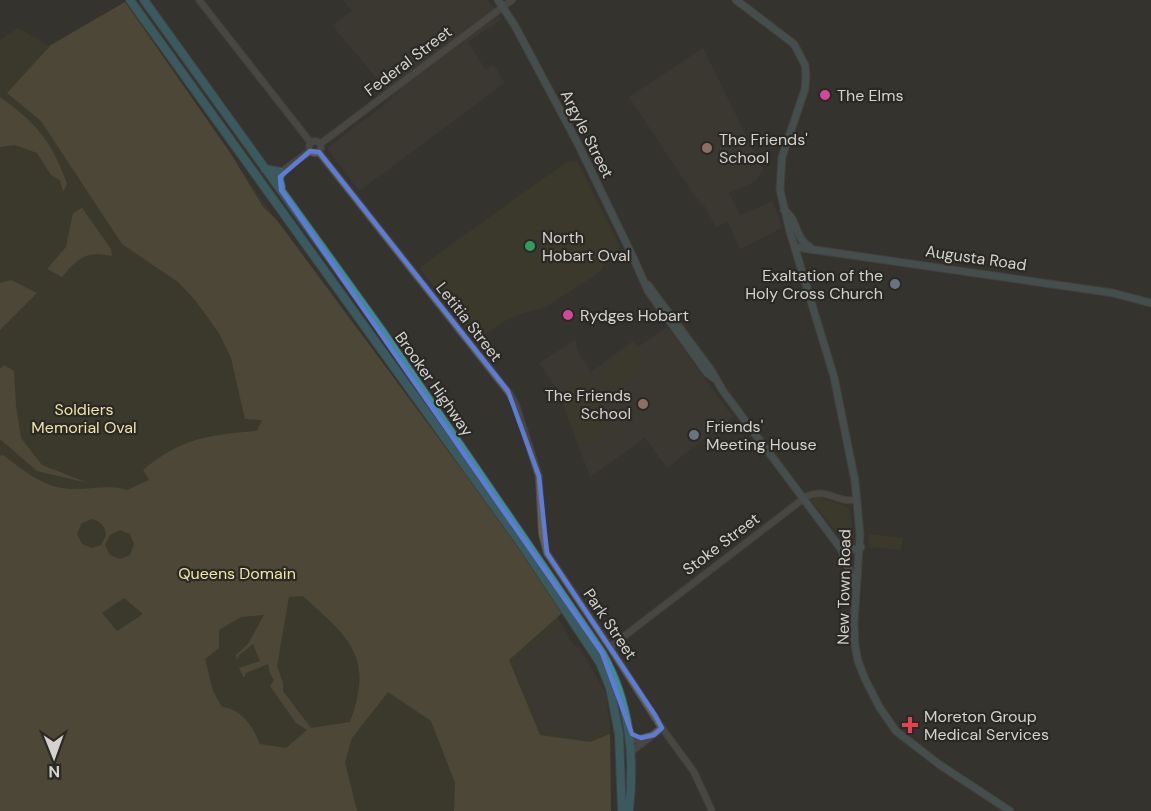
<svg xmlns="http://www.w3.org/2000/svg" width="1151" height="811" font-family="'DM Sans',sans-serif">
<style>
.built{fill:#413e33}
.green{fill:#443f2b}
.forest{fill:#696142;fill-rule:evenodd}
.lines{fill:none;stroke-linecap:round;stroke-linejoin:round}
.tertiary-casing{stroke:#4f4e4a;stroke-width:8}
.secondary-casing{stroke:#4f4e4a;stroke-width:9}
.trunk-casing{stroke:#4f4e4a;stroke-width:10}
.tertiary{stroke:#62615b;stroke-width:6}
.secondary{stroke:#567074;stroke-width:7}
.trunk{stroke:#418a9c;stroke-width:8}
.marked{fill:none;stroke:#5d7cd5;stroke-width:4.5;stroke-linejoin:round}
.hotel-dot{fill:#d1479c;stroke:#2a2924;stroke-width:2}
.education-dot{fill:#8d6e63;stroke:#2a2924;stroke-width:2}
.leisure-dot{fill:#2e9e5b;stroke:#2a2924;stroke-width:2}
.worship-dot{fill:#6b7280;stroke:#2a2924;stroke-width:2}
.health-dot{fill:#e0444e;stroke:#2a2924;stroke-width:2}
.labels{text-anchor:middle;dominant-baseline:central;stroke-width:4.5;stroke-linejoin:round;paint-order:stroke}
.street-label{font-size:16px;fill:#d3d2cf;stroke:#2a2924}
.poi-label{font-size:16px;fill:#d3d2cf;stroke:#2a2924;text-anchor:start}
.park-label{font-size:16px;fill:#f2e3a8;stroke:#2a2924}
</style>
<rect width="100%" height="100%" fill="#34332d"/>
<path class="built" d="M343 0H488L502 19 468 42 485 69 494 65 505 83 359 191 327 148 393 98 332 25 352 11Z
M703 48 763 170 756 181 729 193 740 215 773 201 782 228 740 249 728 222 716 227 704 205 696 198 629 97Z
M667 327 733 417 667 468 645 438 590 477 558 391 539 363 575 340 578 352 591 372 633 341 638 347Z
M561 623 573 644 580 648 606 694 610 728 588 740 541 732 513 661Z"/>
<path class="green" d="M125 2 291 242 561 623 514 661 541 732 587 740 610 728 611 811H0V40L18 28 49 46Z
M577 161 620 247 597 274 544 308 523 313 503 322 476 340 419 268 565 163Z
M629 346H633L643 355C643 367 623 387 610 386L602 372 617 362 613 357Z
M588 377C595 389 604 401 606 415 609 434 587 449 574 431 567 422 565 406 562 396Z
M818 497 847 507 850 511 854 544 847 546 811 500Z
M869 534 903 538 901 550 869 547Z"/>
<path class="forest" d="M125 2 231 154 263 207 276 219 520 548 562 613 509 660 540 735 590 742 610 734 611 811H454L455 783 431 721 388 692 352 738 345 762 357 811H0V456L3 455C23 470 44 488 70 489 89 490 109 484 127 490L149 480 143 470C182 438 208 435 257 431L262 420 245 419 231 358 219 333 195 300 178 282 122 244 41 121 7 93 51 45ZM91 519C101 521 105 526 106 535L101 545 92 548 82 544 77 534 81 524ZM120 530 130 534 134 544 130 555 120 559 110 555 105 545 110 535ZM303 596C350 639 374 656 350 722L311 728 283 691V683L277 666 289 597ZM124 598 143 614 117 631 102 613ZM264 615 248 644 236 655 237 661 239 655 253 644 260 661 239 668 244 678 246 673 268 664 270 674 274 680 270 686 296 723 307 730 286 748 260 744C253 727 242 709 222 707L213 691 205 659 219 648V630L241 617Z
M0 97C36 123 52 141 67 184L63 192 60 180 51 175 37 153 15 145 0 147Z
M82 208 111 249 112 256C86 251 79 257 62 277L47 269 66 247 73 213Z
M11 280 37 293 0 330V283Z
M4 365 14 371 16 405 21 438 42 465 88 483 37 471 0 439V369Z"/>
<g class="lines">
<defs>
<path id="tertiary" d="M199 0 311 143
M309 147a6 6 0 1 1 12 0a6 6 0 1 1-12 0Z
M320 144 512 0
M319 152 510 394 516 405 539 476 542 533 547 553 610 647 662 728 694 772 712 811
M281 172 310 151
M610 647 807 496C828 487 839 505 857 499
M631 741 650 736
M632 751 662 728"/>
<path id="secondary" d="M498 0 515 26 577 142 633 257 648 291 707 373 715 379
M736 0 794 44 805 65 806 75 805 89 782 157 780 190 790 232 834 377 855 481 860 535 854 623 855 645 858 661 865 679 880 708 896 731 940 765 1010 811
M784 210C798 219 794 238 810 247
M795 247 1113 293 1151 303
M648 285 711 370 723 391 841 549 855 586
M841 549 852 550 861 547"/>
<path id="trunk" d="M130 0 524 548 600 663 610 688 619 734 622 811
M144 0 382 331 602 653C630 703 635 755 629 811
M265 169 281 172 279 179 281 187"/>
</defs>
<use href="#tertiary" class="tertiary-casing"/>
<use href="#secondary" class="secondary-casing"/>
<use href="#trunk" class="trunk-casing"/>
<use href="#tertiary" class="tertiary"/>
<use href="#secondary" class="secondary"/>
<use href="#trunk" class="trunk"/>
</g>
<path d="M0 0H1151V811H0ZM310 151 319 152 508 391 539 476 547 553 655 715 662 728 654 735 641 738 632 734 602 653 281 190 280 177Z" fill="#34332d" fill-opacity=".55" fill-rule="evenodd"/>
<path class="marked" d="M310 151 319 152 508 391 539 476 547 553 655 715 662 728 654 735 641 738 632 734 602 653 281 190 280 177Z"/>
<g class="hotel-dot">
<circle cx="825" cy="95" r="6"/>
<circle cx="568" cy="315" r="6"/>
</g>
<g class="education-dot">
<circle cx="707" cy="148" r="6"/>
<circle cx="643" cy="404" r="6"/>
</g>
<circle class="leisure-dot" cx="530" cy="246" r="6"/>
<g class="worship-dot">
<circle cx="895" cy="284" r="6"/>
<circle cx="694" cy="435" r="6"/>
</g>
<path class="health-dot" d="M907 716h6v6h6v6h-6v6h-6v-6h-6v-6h6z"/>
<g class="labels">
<g class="street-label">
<text transform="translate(408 61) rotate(-37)">Federal Street</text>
<text transform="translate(587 134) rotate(63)">Argyle Street</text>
<text transform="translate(976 258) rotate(8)">Augusta Road</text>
<text transform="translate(469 322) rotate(52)">Letitia Street</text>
<text transform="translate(434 384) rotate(55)">Brooker Highway</text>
<text transform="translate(721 544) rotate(-37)">Stoke Street</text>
<text transform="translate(844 587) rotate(-89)">New Town Road</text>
<text transform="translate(610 624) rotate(56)">Park Street</text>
</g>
<g class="poi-label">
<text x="837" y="95">The Elms</text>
<text x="719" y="139">The Friends'<tspan x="719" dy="18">School</tspan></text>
<text x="542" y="237">North<tspan x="542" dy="18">Hobart Oval</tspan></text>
<text x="883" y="275" text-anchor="end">Exaltation of the<tspan x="883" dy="18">Holy Cross Church</tspan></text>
<text x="580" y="315">Rydges Hobart</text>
<text x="631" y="395" text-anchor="end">The Friends<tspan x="631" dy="18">School</tspan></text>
<text x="706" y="426">Friends'<tspan x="706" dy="18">Meeting House</tspan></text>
<text x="924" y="716">Moreton Group<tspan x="924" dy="18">Medical Services</tspan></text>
</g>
<g class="park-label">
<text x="84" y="409">Soldiers<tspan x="84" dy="18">Memorial Oval</tspan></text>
<text x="237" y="573">Queens Domain</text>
</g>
</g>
<g transform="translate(54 757) rotate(179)" stroke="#2a2924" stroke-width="4.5" paint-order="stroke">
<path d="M0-4.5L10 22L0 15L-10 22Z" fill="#d3d2cf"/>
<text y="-9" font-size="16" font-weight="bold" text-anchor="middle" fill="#d3d2cf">N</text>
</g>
</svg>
